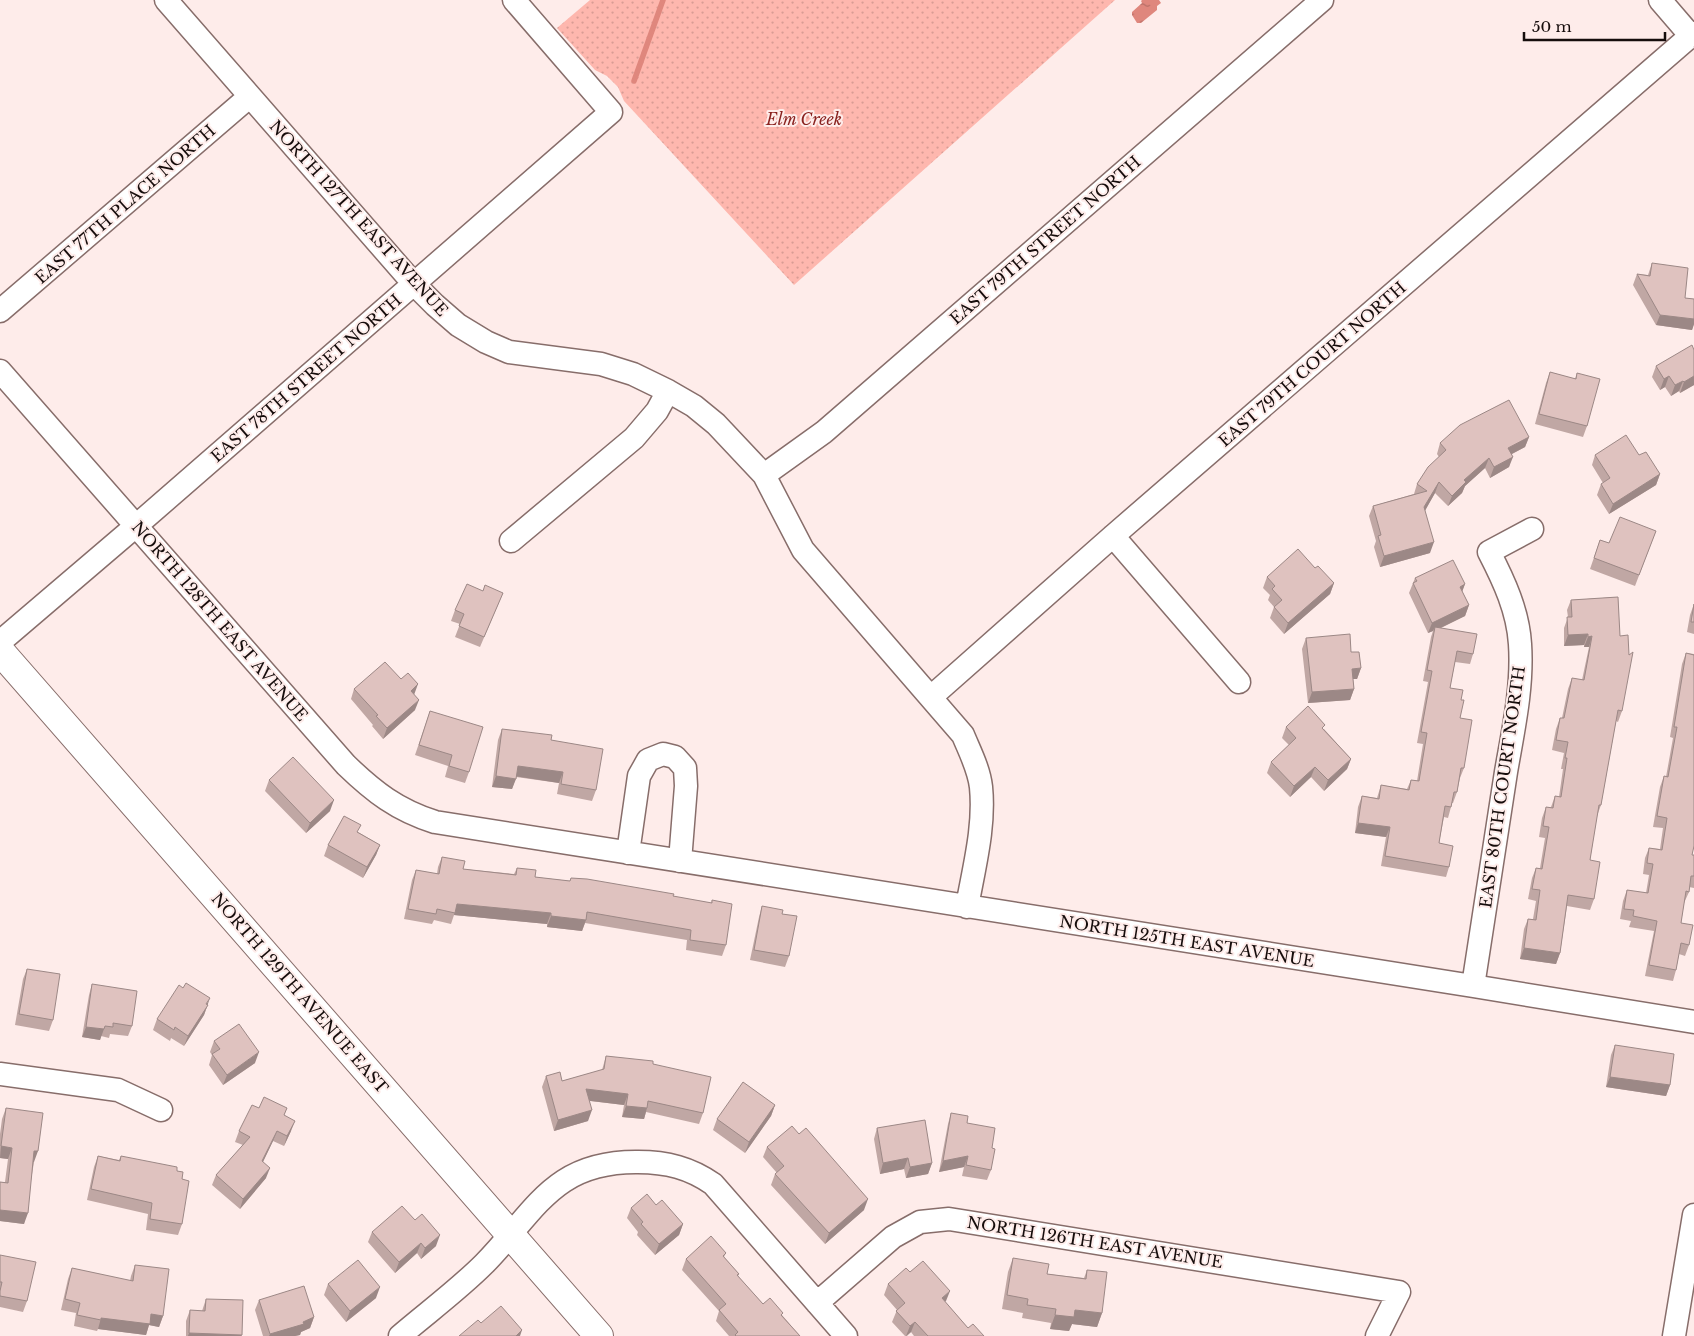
<svg xmlns="http://www.w3.org/2000/svg" width="1694" height="1336" font-family="'Libre Baskerville',serif">
<style>
.grass{fill:url(#grass-dots)}
.water{fill:url(#water-ripples)}
.lines{fill:none;stroke-linecap:round;stroke-linejoin:round}
.stream{stroke:#df877d;stroke-width:5.5}
.street-casing{stroke:#876d6a;stroke-width:25}
.secondary-casing{stroke:#876d6a;stroke-width:30}
.street{stroke:#fff;stroke-width:22}
.secondary{stroke:#fff;stroke-width:28}
.wall{fill:#c0a7a4}
.shaded-wall{fill:#9c8886}
.building{fill:#dfc2bf;stroke:#9c8886}
.labels{text-anchor:middle;dominant-baseline:central;stroke-width:4;stroke-linejoin:round;paint-order:stroke}
.park-label{font-size:16px;font-style:italic;fill:#8a221f;stroke:#feecea}
.street-label{font-size:16px;fill:#160d0c;stroke:#feecea}
</style>
<defs>
<pattern id="grass-dots" width="8" height="8" patternUnits="userSpaceOnUse" patternTransform="scale(1.25)"><rect width="8" height="8" fill="#feb7ae"/><path d="M2 2h.1M6 6h.1" fill="none" stroke="#d99c94" stroke-width="1.8" stroke-linecap="round"/></pattern>
<pattern id="water-ripples" width="26" height="14" patternUnits="userSpaceOnUse" patternTransform="scale(1.25)"><rect width="26" height="14" fill="#df877d"/><path d="M2 4q2-2 4 0t4 0M15 11q2-2 4 0t4 0" fill="none" stroke="#b46d65"/></pattern>
</defs>
<rect width="100%" height="100%" fill="#feecea"/>
<path class="grass" d="M590 0H1115L794 285 624 101 618 87 607 76 595 70 557 28Z"/>
<path class="water" d="M1142 0H1159L1161 3 1157 6V10L1141 23H1137L1132 15V12L1142 3 1141 1Z"/>
<g class="lines">
<path class="stream" d="M634 81 663 0"/>
<defs>
<path id="street" d="M166 0 414 284 435 305 458 325 486 342 509 352 601 364 633 374 668 391 694 406 716 424 764 475 803 550 963 735C970 752 979 769 981 787 985 827 974 867 967 907
M1660 0 1691 36
M0 311 249 97
M0 371 346 765C374 792 397 810 435 822L1473 986 1694 1022
M764 475 824 432 1322 0
M1113 536 1239 682
M511 541 634 438 657 411 668 391
M0 642 137 525 611 112 514 0
M931 697 1113 536 1694 33
M628 853 639 776 648 760 663 754 675 757 685 768 686 786 680 861
M1473 986C1484 915 1495 843 1506 772 1513 731 1523 687 1520 644 1518 611 1504 581 1489 552L1532 529
M0 1074 118 1090 161 1110
M817 1303 893 1237 920 1222 949 1219 1399 1292 1377 1336
M400 1336C428 1312 458 1290 484 1264 536 1211 553 1161 638 1162 667 1162 690 1168 713 1184L846 1336
M1674 1336 1694 1215"/>
<path id="secondary" d="M0 651 599 1336"/>
</defs>
<use href="#street" class="street-casing"/>
<use href="#secondary" class="secondary-casing"/>
<use href="#street" class="street"/>
<use href="#secondary" class="secondary"/>
</g>
<path class="wall" d="M1652 263 1685 298 1694 299V324L1692 330 1656 325 1633 285 1637 274 1648 275Z
M1694 350V385L1680 393 1679 391 1671 396 1665 387 1660 390 1652 377 1656 366Z
M1550 372 1575 379 1577 373 1587 426 1583 437 1535 424 1546 383Z
M1529 437 1525 447 1512 454 1509 467 1490 478 1485 468 1465 486 1462 493 1448 506 1435 493 1425 510 1430 553 1380 567 1374 547 1376 541 1369 516 1373 506 1414 494 1417 484 1439 457 1437 454 1440 443Z
M1595 455H1639L1660 474 1656 485 1609 514 1597 495 1601 484 1603 483 1592 465Z
M1656 531 1635 586 1590 569 1600 540 1609 543Z
M1315 568 1334 583 1330 594 1284 634 1270 618 1274 607 1268 600 1270 595 1263 588 1267 577Z
M1415 578 1465 584 1462 591 1469 605 1465 616 1441 628 1473 654 1470 664 1455 662 1450 688 1461 700 1460 718 1464 768 1460 778 1457 792 1453 803H1452L1451 807 1448 818 1444 817 1439 843 1449 867 1446 877 1381 866 1386 837 1355 833 1358 807 1362 796 1377 798 1381 785 1407 789 1411 780 1417 781 1423 744 1417 743 1428 682 1423 681 1431 637 1433 631 1428 633 1409 593Z
M483 591 503 593 480 647 455 637 460 624 451 621 455 610Z
M1618 597 1622 711 1618 722 1616 721 1601 805 1597 816 1590 860 1594 899 1590 910 1567 906 1560 953 1556 964 1520 959 1524 929 1528 919H1533L1536 901 1528 899 1532 878 1536 868H1540L1545 838 1539 837 1542 818 1546 807H1551L1555 796 1559 797 1563 769H1561L1564 753 1552 750 1556 729 1560 718H1562L1568 689 1572 678 1582 680 1589 647H1584V645L1564 646V628L1568 617 1567 610 1571 600Z
M1694 604V634L1687 632 1690 615Z
M1306 638 1351 652 1361 668 1357 679H1353L1354 689 1350 700 1308 703 1302 649Z
M1694 652V846L1692 855H1694V888L1689 887V892L1684 903 1681 923 1689 945 1685 956 1679 954 1676 970 1673 981 1645 976 1654 931 1629 927 1631 921 1620 919 1623 901 1627 890 1646 893 1649 875 1643 874 1645 858 1649 848 1660 849 1663 828 1653 827 1660 787 1664 776 1666 777 1673 738 1670 737 1682 664 1686 653 1694 654Z
M354 689 414 695 415 710 383 739 372 726 373 725 351 699Z
M430 711 469 772 465 783 445 777 448 766 415 755Z
M1286 727 1324 729 1351 759 1347 769 1324 791 1311 777 1290 797 1267 773 1271 762 1289 745 1282 738Z
M502 729 596 790 592 801 557 794 559 783 516 777 512 789 492 787 498 740Z
M269 780 330 811 306 833 265 791Z
M358 832 380 845 376 855 363 878 324 856 328 845Z
M442 857 463 869 514 874 517 868 535 877 570 881 571 878 711 903 712 900 726 945 722 956 686 950 687 940 585 923 582 931 547 927V924L454 915 451 924 434 920 432 924 404 919 412 880 416 870 437 874 438 867Z
M762 906 782 914 789 956 785 967 750 960 759 917Z
M27 969 53 1020 49 1031 15 1025 23 979Z
M92 984 132 1026 128 1036 110 1034 109 1038 101 1036 100 1040 82 1037 89 995Z
M208 1004 204 1015 184 1046 171 1038 170 1041 153 1030 157 1019Z
M214 1041 255 1063 223 1085 209 1065 212 1055 210 1052Z
M1615 1045 1670 1085 1666 1096 1606 1087 1611 1055Z
M606 1056 653 1064 703 1113 699 1124 646 1112 644 1119 622 1117 624 1105 590 1101 588 1121 554 1131 542 1087 546 1076 562 1081 602 1070Z
M775 1105 771 1116 745 1153 713 1130 717 1119Z
M6 1108 34 1162 24 1224 0 1221V1182H5L8 1159 0 1158V1134L2 1119Z
M259 1108H287L284 1115 291 1131 284 1146 273 1141 263 1162 266 1178 240 1209 212 1185 216 1175 243 1145 235 1142 239 1131Z
M951 1113 967 1123 992 1148 991 1170 987 1180 962 1176 964 1167 939 1172 948 1124Z
M877 1128 932 1163 928 1174 906 1178 904 1169 880 1174 874 1139Z
M799 1134 864 1210 825 1244 771 1185 775 1174 777 1173 763 1157 767 1147Z
M98 1156 119 1160 121 1156 177 1171 182 1179V1224L178 1235 146 1230 148 1214 87 1200 94 1167Z
M656 1205 683 1224 679 1235 655 1255 637 1235 638 1232 627 1218 631 1208Z
M415 1220 436 1246 421 1259 417 1253 395 1273 368 1242 372 1232Z
M726 1253 724 1257 739 1274 738 1276 763 1304 782 1315 800 1336H729L716 1321 719 1311 682 1270 686 1259Z
M0 1255 27 1301 23 1312 0 1307Z
M1013 1258 1047 1274 1084 1278 1087 1270 1102 1313 1097 1327 1072 1324 1069 1331 1050 1329 1051 1323 1022 1318 1023 1313 1002 1309 1008 1272Z
M135 1265 163 1316 159 1327 149 1325 146 1335 98 1329 97 1331 74 1326 76 1313 61 1310 68 1279 72 1268 130 1281 131 1276Z
M910 1272 945 1302 968 1328 984 1336H914L911 1332 907 1336H905L892 1322 897 1310 884 1295 888 1284Z
M328 1284 376 1298 346 1322 324 1295Z
M206 1299 242 1335 241 1336H186V1321L190 1310 202 1311Z
M259 1300 314 1317 310 1328 301 1332 300 1335 295 1336H263L255 1310Z"/>
<path class="shaded-wall" d="M1660 315 1694 319V324L1692 330 1656 325Z
M1669 376 1665 387 1660 390 1664 379Z
M1694 376V385L1680 393 1684 382Z
M1683 381 1679 391 1671 396 1675 385Z
M1529 437 1525 447 1504 458 1508 448Z
M1513 457 1509 467 1490 478 1494 467Z
M1489 458 1485 468 1465 486 1462 493 1448 506 1452 496 1464 480Z
M1660 474 1656 485 1609 514 1613 504Z
M1439 482 1435 493 1421 518 1424 507Z
M1434 542 1430 553 1380 567 1384 556Z
M1334 583 1330 594 1284 634 1288 623Z
M1465 584 1461 595 1460 587Z
M1469 605 1465 616 1434 631 1435 627 1433 631 1428 633 1432 623Z
M1588 634 1584 645 1564 646 1568 635Z
M1592 636 1589 647H1584L1588 637Z
M1361 668 1357 679H1348L1352 669Z
M418 684 414 695 411 691Z
M1354 689 1350 700 1308 703 1312 692Z
M419 700 415 710 383 739 387 728Z
M1351 759 1347 769 1324 791 1328 780Z
M518 766 563 772 559 783 514 776Z
M1315 767 1311 777 1290 797 1294 786Z
M496 776 516 779 512 789 492 787Z
M334 800 330 811 306 833 310 823Z
M1358 823 1390 827 1386 837 1355 833Z
M380 845 376 855 363 878 367 867Z
M457 904 551 913 547 924 454 915Z
M551 916 586 920 582 931 547 927Z
M1524 948 1560 953 1556 964 1520 959Z
M210 998 204 1015 184 1046 188 1036Z
M86 1027 104 1029 100 1040 82 1037Z
M259 1052 255 1063 223 1085 227 1075Z
M1610 1077 1670 1085 1666 1096 1606 1087Z
M586 1089 628 1094 624 1105 583 1100Z
M775 1105 771 1116 745 1153 749 1142Z
M626 1106 647 1108 644 1119 622 1117Z
M592 1110 588 1121 554 1131 558 1120Z
M295 1121 291 1131 284 1146 287 1136Z
M277 1131 273 1141 258 1172 262 1161Z
M1 1146 12 1148 8 1159 0 1158Z
M34 1151H38L34 1162H30Z
M968 1156 964 1167 939 1172 943 1161Z
M908 1158 904 1169 880 1174 883 1163Z
M932 1163 928 1174 906 1178 910 1167Z
M270 1168 266 1178 240 1209 243 1199Z
M868 1199 864 1210 825 1244 829 1233Z
M0 1210 28 1213 24 1224 0 1221Z
M683 1224 679 1235 655 1255 659 1244Z
M440 1235 436 1246 421 1259 425 1248Z
M421 1243 417 1253 395 1273 399 1262Z
M380 1287 376 1298 346 1322 350 1311Z
M950 1291 946 1301 938 1308 942 1298Z
M1075 1310 1102 1313 1097 1327 1072 1324 1069 1331 1050 1329 1055 1315Z
M151 1314 163 1316 159 1327 149 1325 146 1335 98 1329 101 1318Z
M314 1317 310 1328 301 1332 300 1335 295 1336H269L270 1334 303 1322Z
M915 1322 911 1332 906 1336 910 1326Z
M522 1330 520 1336H516Z
M189 1333 242 1335 241 1336H188Z"/>
<path class="building" d="M1652 263 1688 268 1685 298 1694 299V319L1660 315 1637 274 1650 276Z
M1692 345 1694 350V376L1684 382 1683 381 1675 385 1669 376 1664 379 1656 366Z
M1550 372 1576 379 1577 373 1600 379 1587 426 1539 414Z
M1509 400 1529 437 1508 448 1513 457 1494 467 1489 458 1464 480 1466 482 1452 496 1439 482 1424 507 1434 542 1384 556 1378 536 1381 535 1373 506 1427 491 1417 484 1428 467 1446 450 1440 443 1460 425Z
M1626 435 1639 455 1646 452 1660 474 1613 504 1601 484 1610 478 1595 455Z
M1620 517 1656 531 1639 575 1594 558 1600 540 1609 543Z
M1298 549 1315 568 1318 566 1334 583 1288 623 1274 607 1282 600 1272 589 1275 586 1267 577Z
M1453 560 1465 584 1460 587 1469 605 1432 623 1413 583 1417 581 1415 578Z
M467 584 483 591 485 585 503 593 484 637 459 626 464 614 455 610Z
M1618 597 1620 636 1628 635 1629 655 1633 652 1622 711 1618 710 1601 805H1599L1590 860 1600 862 1594 899 1568 895 1560 953 1524 948 1528 919 1536 920 1540 890 1532 889 1536 868 1542 869 1549 827 1543 826 1546 807 1553 808 1555 796 1561 797 1567 758H1565L1568 742 1556 740 1560 718H1564L1572 678 1584 680 1592 636 1588 637V634L1568 635 1567 617H1572L1571 600Z
M1694 604V622H1691Z
M1435 627 1477 634 1473 654 1457 651 1450 688 1463 690 1461 700H1464L1460 718 1472 720 1464 768H1461L1457 792H1454L1451 807 1445 806 1439 843 1453 846 1449 867 1385 856 1390 827 1358 823 1362 796 1379 799 1381 785 1409 790 1411 780 1419 781 1427 733 1421 732 1432 671 1427 670Z
M1350 634 1351 652H1359L1361 668 1352 669 1354 689 1312 692 1306 638Z
M1686 653 1694 655V846L1692 855H1694V876H1691L1689 892 1686 891 1681 923 1693 925 1689 945 1681 943 1676 970 1649 965 1657 921 1633 916 1634 910 1624 909 1627 890 1648 893 1653 864 1647 863 1649 848 1662 850 1667 818 1657 816 1664 776 1668 777 1677 727H1674Z
M385 662 401 679 408 673 418 684 411 691 419 700 387 728 376 716 378 715 354 689Z
M1308 706 1325 725 1322 728 1351 759 1328 780 1315 767 1294 786 1271 762 1296 738 1286 727Z
M430 711 483 727 469 772 449 766 452 755 419 745Z
M502 729 552 735 551 740 603 749 596 790 561 784 563 772 518 766 516 779 496 776Z
M293 757 334 800 310 823 269 780Z
M344 816 361 825 357 832 380 845 367 867 328 845Z
M442 857 465 861 463 869 516 875 517 868 536 870 535 877 570 881 571 878 587 879 674 894 673 896 712 903V900L732 904 726 945 690 940 691 930 587 912 586 920 551 916V913L457 904 455 913 437 909 436 914 408 909 416 870 439 874Z
M762 906 783 910 782 914 797 916 789 956 754 950Z
M27 969 60 974 53 1020 19 1014Z
M186 983 210 998 206 1004 208 1005 188 1036 175 1027 174 1030 157 1019 179 985 183 988Z
M92 984 137 991 132 1026 113 1023V1027L105 1026 104 1029 86 1027Z
M239 1024 259 1052 227 1075 212 1054 220 1049 214 1041Z
M1615 1045 1674 1054 1670 1085 1610 1077Z
M606 1056 653 1061V1064L711 1077 703 1113 648 1101 647 1108 626 1106 628 1094 586 1089 592 1110 558 1120 546 1076 560 1072 562 1081 604 1069Z
M743 1082 775 1105 749 1142 717 1119Z
M264 1097 287 1108 284 1115 295 1121 287 1136 277 1131 262 1161 270 1168 243 1199 216 1175 250 1137 239 1131 252 1105 259 1108Z
M6 1108 43 1113 38 1151H34L28 1213 0 1210V1182L8 1183 12 1148 1 1146Z
M951 1113 968 1116 967 1123 995 1128 992 1148 995 1149 991 1170 966 1165 968 1156 943 1161Z
M925 1120 932 1163 910 1167 908 1158 883 1163 877 1128Z
M792 1126 799 1134 806 1128 868 1199 829 1233 775 1174 784 1166 767 1147Z
M98 1156 120 1161 121 1156 177 1167V1171L183 1172 182 1179 189 1181 182 1224 150 1219 152 1203 91 1189Z
M647 1194 656 1205 662 1200 683 1224 659 1244 641 1224 643 1222 631 1208Z
M402 1206 415 1220 422 1214 440 1235 425 1248 421 1243 399 1262 372 1232Z
M711 1236 726 1253 723 1256 739 1274 737 1275 763 1304 770 1298 783 1313 781 1315 800 1336H736L735 1335 738 1332 719 1310 726 1304 686 1259Z
M0 1255 36 1262 27 1301 0 1296V1291L2 1282H0Z
M1013 1258 1049 1264 1047 1274 1086 1279 1087 1270 1107 1272 1102 1313 1075 1310 1074 1317 1055 1315 1056 1309 1027 1305 1028 1299 1007 1295Z
M358 1260 380 1287 350 1311 328 1284Z
M923 1261 950 1291 942 1298 968 1328 973 1324 984 1336H928L915 1322 910 1326 896 1311 905 1303 888 1284 906 1268 910 1272Z
M135 1265 169 1269 163 1316 151 1314 150 1324 101 1318V1320L77 1315 80 1303 65 1299 72 1268 133 1281Z
M304 1286 314 1317 303 1322 304 1324 270 1334 259 1300Z
M206 1299 243 1300 242 1335 189 1333 190 1310 205 1311Z
M501 1306 522 1330 516 1336H459L478 1320 481 1323Z"/>
<g class="labels">
<g class="park-label">
<text x="804" y="119">Elm Creek</text>
</g>
<g class="street-label">
<text transform="translate(125 204) rotate(-41)">EAST 77TH PLACE NORTH</text>
<text transform="translate(359 218) rotate(48)">NORTH 127TH EAST AVENUE</text>
<text transform="translate(1045 240) rotate(-41)">EAST 79TH STREET NORTH</text>
<text transform="translate(1312 364) rotate(-41)">EAST 79TH COURT NORTH</text>
<text transform="translate(306 378) rotate(-41)">EAST 78TH STREET NORTH</text>
<text transform="translate(220 621) rotate(49)">NORTH 128TH EAST AVENUE</text>
<text transform="translate(1502 787) rotate(-82)">EAST 80TH COURT NORTH</text>
<text transform="translate(1187 941) rotate(9)">NORTH 125TH EAST AVENUE</text>
<text transform="translate(300 993) rotate(49)">NORTH 129TH AVENUE EAST</text>
<text transform="translate(1095 1242) rotate(9)">NORTH 126TH EAST AVENUE</text>
</g>
</g>
<path d="M1524 32v8h141v-8" fill="none" stroke="#160d0c" stroke-width="2.5"/>
<text x="1532" y="32" font-size="15" fill="#160d0c" stroke="#feecea" stroke-width="4" paint-order="stroke">50 m</text>
</svg>
